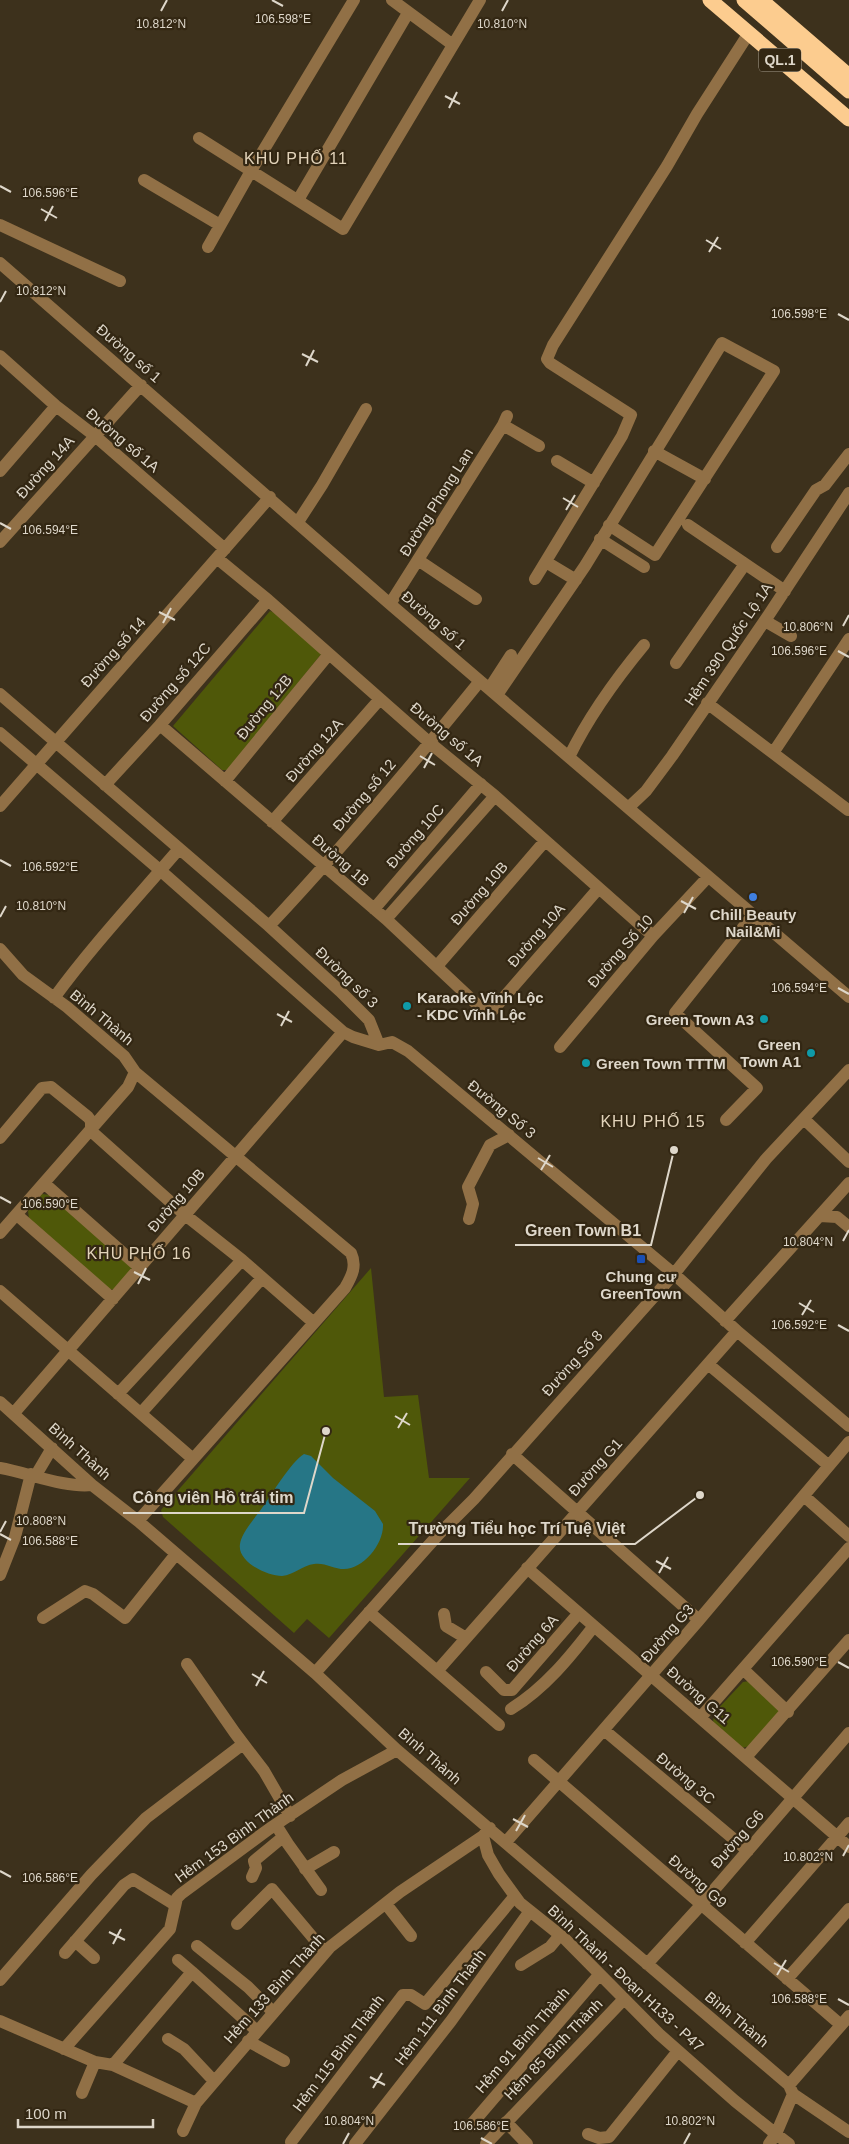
<svg xmlns="http://www.w3.org/2000/svg" width="849" height="2144" font-family="Arial,sans-serif">
<style>
.green{fill:#4f5809}
.water{fill:#267686}
.lines{fill:none;stroke-linecap:round;stroke-linejoin:round}
.minor{stroke:#917046;stroke-width:12}
.highway{stroke:#fccc8f;stroke-width:15}
.ticks{fill:none;stroke:#ded7ca;stroke-width:2}
.shop-dot{fill:#3f7fe0;stroke:#332713;stroke-width:2}
.culture-dot{fill:#0f9aa8;stroke:#332713;stroke-width:2}
.transit-dot{fill:#1a4fb4;stroke:#332713;stroke-width:2}
.labels{text-anchor:middle;dominant-baseline:central;stroke-width:4.5;stroke-linejoin:round;paint-order:stroke}
.shield{fill:#332713;stroke:#aba293;stroke-width:1}
.shield-label{font-size:14px;font-weight:bold;fill:#ded7ca}
.street-label{font-size:15px;fill:#ded7ca;stroke:#332713}
.poi-label{font-size:15px;font-weight:bold;fill:#ded7ca;stroke:#332713}
.neighbourhood-label{font-size:16px;letter-spacing:1px;fill:#e2d3ba;stroke:#332713}
.ticks-label{font-size:12px;text-anchor:middle;fill:#ded7ca;stroke:#332713;stroke-width:4.5;stroke-linejoin:round;paint-order:stroke}
.leader{fill:none;stroke:#ded7ca;stroke-width:2}
.callout-dot{fill:#ded7ca;stroke:#332713;stroke-width:2}
.callout-label{font-size:16px;text-anchor:middle;font-weight:bold;fill:#ded7ca;stroke:#332713;stroke-width:4.5;stroke-linejoin:round;paint-order:stroke}
</style>
<rect width="100%" height="100%" fill="#3d311c"/>
<path class="green" d="M270 611 275 613 322 653 228 770H222L173 726Z
M42 1194 50 1195 130 1265 132 1270 115 1290 109 1289 29 1219 28 1211Z
M371 1268 384 1397 418 1395 429 1478H470L329 1638 307 1619 294 1633 163 1517 161 1510Z
M749 1681 778 1709 779 1713 750 1746 742 1748 713 1723 714 1713 743 1682Z"/>
<path class="water" d="M304 1454 311 1456 333 1478 375 1511 383 1524C384 1544 363 1569 344 1569 334 1569 324 1562 314 1564 303 1565 294 1575 282 1576 267 1576 237 1562 240 1544 242 1532 255 1518 262 1508 272 1494 291 1462 304 1454Z"/>
<g class="lines">
<path class="minor" d="M392 0 453 45
M199 138 343 229 480 0
M144 180 220 225
M298 200 408 13
M0 225 120 281
M208 247 251 171 354 0
M0 263 390 604 849 997
M0 356 56 406 95 436 225 549
M503 425 539 446
M654 451 705 479
M557 461 594 483
M0 471 56 406
M298 522 322 485 366 409
M688 525 785 591
M600 539 644 567
M0 542 141 385
M777 547 816 490 825 485 849 454
M218 559 268 600 430 743 495 796 653 936
M418 560 476 599
M546 562 576 580
M535 579 622 436 631 415 550 363 547 359 553 345 667 166 697 114 749 33
M390 604 503 425 507 416
M765 621 791 636
M676 663 745 564
M489 689 511 655
M0 694 269 926 340 991 369 1020 379 1045
M497 695 585 566 722 343 774 371 655 555 609 525
M707 703 773 753 849 639
M160 725 386 919 484 1011H492L598 889
M0 733 161 871 343 1032 353 1037 379 1045 392 1042 408 1051 674 1274 737 1331 849 1426
M773 753 848 810
M569 757C589 716 615 680 644 645
M225 781 329 654
M105 785 160 725 268 600
M0 806 270 497
M628 808 646 791 672 756 768 616 849 493
M272 822 380 699
M374 909 481 784
M386 919 495 796
M269 926C343 847 412 765 480 681
M0 949 23 975 67 1007 124 1056 135 1072 128 1087 0 1233
M437 966 545 841
M54 998C92 946 136 899 178 850
M560 1047 653 936 708 877
M135 1072 351 1253C357 1266 352 1276 345 1288L138 1521
M804 1119 849 1162
M726 1120 757 1088 675 1013 753 915
M0 1138 42 1088 51 1087 88 1117 91 1121V1131L184 1214 242 1260 314 1323
M45 1184 140 1268
M17 1215 113 1299
M820 1216 837 1217 849 1227
M469 1219 473 1204 468 1187 490 1145 509 1135
M0 1291 193 1459
M725 1321 849 1183
M708 1364 828 1465
M118 1394 242 1260
M0 1402 92 1485 138 1521 315 1673 397 1750 789 2085 793 2094 776 2134 789 2144
M14 1413 343 1032
M141 1413 262 1278
M512 1454 699 1620
M0 1468C28 1473 65 1488 92 1485
M36 1475 52 1448
M804 1496 849 1536
M527 1568 849 1847
M0 1575 15 1537 31 1474
M369 1612 499 1725
M444 1614 446 1626 466 1638
M43 1618 85 1591 93 1594 125 1618 176 1554
M187 1664 235 1733 264 1771 290 1816
M438 1670 737 1331
M744 1670 788 1712
M486 1672 504 1690H512L578 1614
M315 1673 438 1535 474 1499 674 1274 766 1159 849 1070
M511 1709C545 1688 570 1657 594 1626
M700 1718 849 1548
M604 1730 748 1851
M746 1757 849 1640
M534 1760 841 2025
M276 1825 288 1844 321 1890
M490 1828 483 1836 488 1855 499 1874 520 1903 565 1939 659 2034 735 2101 776 2134 769 2144
M506 1842 699 1620 849 1442
M305 1869 334 1852
M252 1877 256 1868 254 1861 283 1837
M386 1904 411 1936
M237 1924 272 1889 325 1952
M75 1941 94 1958
M745 1943 849 1823
M197 1946 248 1987 273 2012
M65 1953 124 1885 133 1879 175 1905
M178 1960 192 1972
M647 1964 701 1905 849 1733
M521 1965 550 1947 560 1935
M787 1979 849 1909
M0 1980 91 1875 146 1818 243 1744
M0 2021 95 2062 113 2065 196 2103
M168 2039 184 2049 214 2081
M248 2041 284 2061
M64 2049 170 1929 177 1898 181 1894 269 1829 342 1780 397 1750
M113 2065 192 1972 257 2031
M789 2085 849 2016
M82 2093 95 2062
M793 2094 849 2132
M506 2122 527 2144
M470 2126 599 1975
M183 2131 196 2103 330 1947 400 1892 483 1836
M588 2134 599 2138 609 2137 678 2051
M291 2142 403 1995H411L425 2004 514 1897
M355 2144 451 2021 530 1911
M486 2144 624 1999"/>
<path class="highway" d="M710 0 849 119
M744 0 849 91
M761 0 849 76"/>
</g>
<path class="ticks" d="M272 0 283 6M161 11 167 0M502 11 508 0M445 96 460 104M449 108 457 92M0 186 11 192M41 209 57 218M45 221 53 206M706 240 721 249M709 252 718 237M0 302 6 291M838 314 849 320M302 354 318 362M306 366 314 350M563 498 578 507M566 510 575 495M0 523 11 529M159 612 175 620M163 623 171 608M843 626 849 615M838 651 849 657M420 756 435 765M424 768 432 753M0 860 11 866M681 901 696 909M684 913 693 897M0 917 6 906M838 988 849 994M277 1014 292 1022M281 1026 289 1011M538 1158 553 1167M541 1170 550 1155M0 1197 11 1203M843 1241 849 1230M134 1272 150 1280M138 1284 146 1268M799 1303 814 1312M802 1315 811 1300M838 1325 849 1331M395 1416 410 1425M398 1428 407 1413M0 1532 6 1521M0 1534 11 1540M656 1561 671 1569M659 1573 668 1557M838 1662 849 1668M252 1674 267 1683M256 1686 264 1671M513 1819 528 1827M516 1831 525 1815M843 1856 849 1845M0 1871 11 1877M109 1932 125 1940M113 1944 121 1929M774 1963 789 1972M777 1975 786 1960M838 1999 849 2005M370 2077 385 2085M373 2088 382 2073M481 2138 492 2144M343 2144 349 2133M684 2144 690 2133"/>
<circle class="shop-dot" cx="753" cy="897" r="5"/>
<g class="culture-dot">
<circle cx="407" cy="1006" r="5"/>
<circle cx="764" cy="1019" r="5"/>
<circle cx="811" cy="1053" r="5"/>
<circle cx="586" cy="1063" r="5"/>
</g>
<rect class="transit-dot" x="636" y="1254" width="10" height="10" rx="2.5"/>
<g class="labels">
<rect class="shield" x="759" y="48.5" width="42" height="23" rx="4"/>
<g class="shield-label">
<text x="780" y="60">QL.1</text>
</g>
<g class="street-label">
<text transform="translate(129 353) rotate(41)">Đường số 1</text>
<text transform="translate(123 440) rotate(40)">Đường số 1A</text>
<text transform="translate(45 467) rotate(-48)">Đường 14A</text>
<text transform="translate(436 502) rotate(-58)">Đường Phong Lan</text>
<text transform="translate(434 620) rotate(41)">Đường số 1</text>
<text transform="translate(728 644) rotate(-56)">Hẻm 390 Quốc Lộ 1A</text>
<text transform="translate(113 652) rotate(-48)">Đường số 14</text>
<text transform="translate(175 682) rotate(-49)">Đường số 12C</text>
<text transform="translate(264 707) rotate(-51)">Đường 12B</text>
<text transform="translate(447 734) rotate(40)">Đường số 1A</text>
<text transform="translate(314 750) rotate(-49)">Đường 12A</text>
<text transform="translate(364 795) rotate(-50)">Đường số 12</text>
<text transform="translate(415 836) rotate(-49)">Đường 10C</text>
<text transform="translate(341 860) rotate(41)">Đường 1B</text>
<text transform="translate(479 893) rotate(-49)">Đường 10B</text>
<text transform="translate(536 935) rotate(-49)">Đường 10A</text>
<text transform="translate(620 951) rotate(-49)">Đường Số 10</text>
<text transform="translate(347 977) rotate(44)">Đường số 3</text>
<text transform="translate(102 1017) rotate(40)">Bình Thành</text>
<text transform="translate(502 1109) rotate(39)">Đường Số 3</text>
<text transform="translate(176 1200) rotate(-49)">Đường 10B</text>
<text transform="translate(572 1363) rotate(-48)">Đường Số 8</text>
<text transform="translate(80 1451) rotate(42)">Bình Thành</text>
<text transform="translate(595 1467) rotate(-48)">Đường G1</text>
<text transform="translate(667 1633) rotate(-49)">Đường G3</text>
<text transform="translate(532 1643) rotate(-49)">Đường 6A</text>
<text transform="translate(699 1695) rotate(41)">Đường G11</text>
<text transform="translate(430 1756) rotate(41)">Bình Thành</text>
<text transform="translate(686 1778) rotate(40)">Đường 3C</text>
<text transform="translate(234 1837) rotate(-36)">Hẻm 153 Bình Thành</text>
<text transform="translate(737 1839) rotate(-49)">Đường G6</text>
<text transform="translate(698 1881) rotate(41)">Đường G9</text>
<text transform="translate(626 1978) rotate(43)">Bình Thành - Đoạn H133 - P47</text>
<text transform="translate(274 1988) rotate(-48)">Hẻm 133 Bình Thành</text>
<text transform="translate(440 2007) rotate(-53)">Hẻm 111 Bình Thành</text>
<text transform="translate(737 2019) rotate(40)">Bình Thành</text>
<text transform="translate(522 2040) rotate(-49)">Hẻm 91 Bình Thành</text>
<text transform="translate(553 2049) rotate(-46)">Hẻm 85 Bình Thành</text>
<text transform="translate(338 2053) rotate(-53)">Hẻm 115 Bình Thành</text>
</g>
<g class="poi-label">
<text x="753" y="914">Chill Beauty<tspan x="753" dy="17">Nail&amp;Mi</tspan></text>
<text x="417" y="997" text-anchor="start">Karaoke Vĩnh Lộc<tspan x="417" dy="17">- KDC Vĩnh Lộc</tspan></text>
<text x="754" y="1019" text-anchor="end">Green Town A3</text>
<text x="801" y="1044" text-anchor="end">Green<tspan x="801" dy="17">Town A1</tspan></text>
<text x="596" y="1063" text-anchor="start">Green Town TTTM</text>
<text x="641" y="1276">Chung cư<tspan x="641" dy="17">GreenTown</tspan></text>
</g>
<g class="neighbourhood-label">
<text x="296" y="158">KHU PHỐ 11</text>
<text x="653" y="1121">KHU PHỐ 15</text>
<text x="139" y="1253">KHU PHỐ 16</text>
</g>
</g>
<g class="ticks-label">
<text x="283" y="23">106.598°E</text>
<text x="161" y="28">10.812°N</text>
<text x="502" y="28">10.810°N</text>
<text x="50" y="197">106.596°E</text>
<text x="41" y="295">10.812°N</text>
<text x="799" y="318">106.598°E</text>
<text x="50" y="534">106.594°E</text>
<text x="808" y="631">10.806°N</text>
<text x="799" y="655">106.596°E</text>
<text x="50" y="871">106.592°E</text>
<text x="41" y="910">10.810°N</text>
<text x="799" y="992">106.594°E</text>
<text x="50" y="1208">106.590°E</text>
<text x="808" y="1246">10.804°N</text>
<text x="799" y="1329">106.592°E</text>
<text x="41" y="1525">10.808°N</text>
<text x="50" y="1545">106.588°E</text>
<text x="799" y="1666">106.590°E</text>
<text x="808" y="1861">10.802°N</text>
<text x="50" y="1882">106.586°E</text>
<text x="799" y="2003">106.588°E</text>
<text x="349" y="2125">10.804°N</text>
<text x="690" y="2125">10.802°N</text>
<text x="481" y="2130">106.586°E</text>
</g>
<path class="leader" d="M674 1150L651 1245H515M326 1431L304 1513H123M700 1495L635 1544H398"/>
<g class="callout-dot">
<circle cx="674" cy="1150" r="5"/>
<circle cx="326" cy="1431" r="5"/>
<circle cx="700" cy="1495" r="5"/>
</g>
<g class="callout-label">
<text x="583" y="1236">Green Town B1</text>
<text x="213" y="1503">Công viên Hồ trái tim</text>
<text x="517" y="1534">Trường Tiểu học Trí Tuệ Việt</text>
</g>
<path d="M18 2119v8h135v-8" fill="none" stroke="#ded7ca" stroke-width="2.5"/>
<text x="25" y="2119" font-size="15" fill="#ded7ca" stroke="#332713" stroke-width="4" paint-order="stroke">100 m</text>
</svg>
